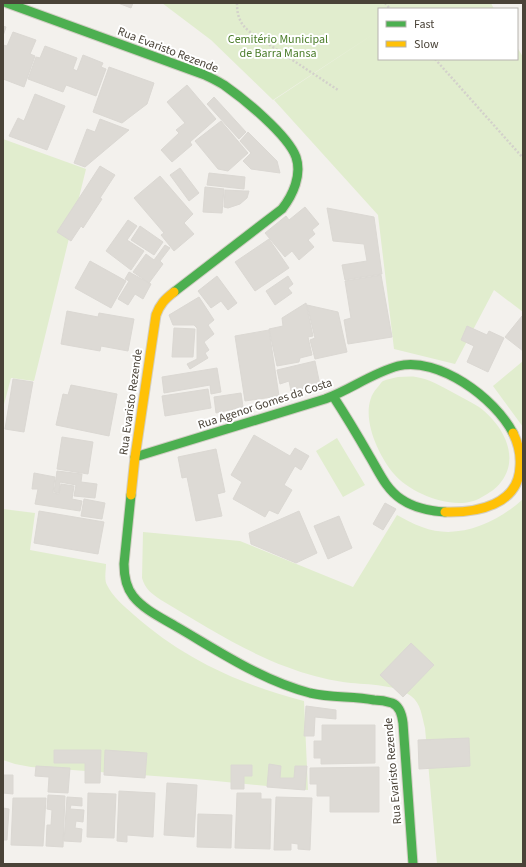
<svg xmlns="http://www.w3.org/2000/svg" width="526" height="867" font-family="'Source Sans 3',sans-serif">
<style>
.green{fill:#e1edce}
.building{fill:#dddad5;stroke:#dbd8d3}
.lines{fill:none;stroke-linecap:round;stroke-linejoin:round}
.fast-casing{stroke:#d2cec4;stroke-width:11}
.slow-casing{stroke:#d2cec4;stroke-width:11}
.path{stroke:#d3d1cb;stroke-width:2.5;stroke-dasharray:2 2;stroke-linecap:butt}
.fast{stroke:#4caf50;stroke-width:9}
.slow{stroke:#ffc107;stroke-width:9}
.labels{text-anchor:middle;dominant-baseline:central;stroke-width:4;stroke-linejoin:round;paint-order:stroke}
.park-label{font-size:12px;fill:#4b7d2a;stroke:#fff}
.street-label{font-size:12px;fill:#4a4338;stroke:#fff}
</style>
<rect width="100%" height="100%" fill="#f3f1ed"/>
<path class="green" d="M162 3H491L494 9H379V59H517V47L523 57V312L494 290 455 364 394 349 378 215 274 100 375 33 273 100 211 40Z
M3 139 86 169 34 381 11 378 3 408Z
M523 361V427L493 386Z
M398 377C404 377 411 376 416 377 429 379 441 386 452 392 461 397 471 402 479 407 502 424 521 456 501 482 496 489 489 493 482 497 457 513 411 494 394 474 377 454 357 410 377 388 379 386 381 382 383 381 387 379 394 378 398 377Z
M337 438 365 485 343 497 316 451Z
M523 499V864H437L425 728C422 717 421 703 411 696 394 683 363 685 343 682 324 679 305 674 287 667 243 651 202 624 161 600 152 594 145 589 142 578L143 532 240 541 353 587 397 515C405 519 413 524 422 527 457 541 497 523 523 499Z
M3 509 35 513 30 550 106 564C106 570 104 580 107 585 112 596 125 607 134 615 184 659 239 684 304 701L308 790 196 779 31 767 15 764 3 760Z"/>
<path class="building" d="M118 3H133L131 8Z
M3 26 6 27 3 36Z
M13 32 36 40 30 54 35 56 24 87 3 79V45L7 46Z
M45 46 77 58 73 69 77 71 83 55 103 63 101 67 106 69 96 96 66 85 63 92 28 79 36 57 40 58Z
M109 67 154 83 147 104 122 123 93 112Z
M187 85 216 119 190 142 192 145 172 162 161 150 179 133 176 130 185 123 167 102Z
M35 94 65 106 47 150 9 136 18 118 24 121Z
M214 97 246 132 239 139 207 104Z
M100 119 129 130 85 167 74 163 87 129 95 132Z
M221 121 248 153 228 171 218 169 195 141Z
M248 132 277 161 280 173 251 169 243 161 251 153 240 141Z
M100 166 115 175 100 198 102 199 83 228 81 226 71 241 57 232Z
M180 168 199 193 189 201 170 175Z
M209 173 245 177 244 189 207 185Z
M160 176 193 214 184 223 194 234 174 251 161 235 164 233 134 198Z
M205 187 224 189 222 213 203 212Z
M225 190 244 191H249L247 198 240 204 228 208 224 207Z
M305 207 319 224 312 230 315 234 308 240 314 247 299 260 292 251 285 257 265 233 286 216 289 220Z
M327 208 374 217 382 274 345 280 342 265 367 261 364 244 333 241Z
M128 220 137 226 127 240 144 251 131 270 106 251Z
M140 226 163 242 154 255 131 240Z
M269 239 289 268 255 291 235 262Z
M165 245 170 248 160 261 163 264 149 283 133 272 146 254 154 260Z
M90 261 126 281 111 308 75 288Z
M129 272 151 284 143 299 135 294 128 305 118 299 129 281 125 279Z
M381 275 392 337 348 344 344 320 351 318 345 281Z
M217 276 237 303 228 310 221 301 211 308 198 291Z
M288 276 293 284 288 288 292 293 275 305 266 291Z
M199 297 214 320 208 325 214 334 204 342 209 350 205 353 208 358 190 369 187 364 197 359V328L194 325H173L169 315Z
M306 303 313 336 308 337 312 355 300 358 299 362 277 366 269 329 283 326 282 318Z
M307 305 338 312 347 352 315 359 310 340 315 338Z
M67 311 98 317 99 313 134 319 128 351 101 346 100 351 61 344Z
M522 316H523V351L505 337Z
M467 326 487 335 489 331 504 338 488 372 467 362 474 346 461 340Z
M174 328 195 329 193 357H172Z
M269 330 279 396 245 401 235 336Z
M315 361 320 385 291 391 289 381 280 384 277 370Z
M217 368 221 392 211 394 210 385 164 393 162 377Z
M13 379 33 382 24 432 5 429Z
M71 385 117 394 109 436 56 425 63 394 68 395Z
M208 389 211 408 165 416 162 396Z
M241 393 243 407 216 413 214 397Z
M254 435 290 456 295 448 309 456 301 470 295 466 284 485 292 490 278 514 269 510 265 517 233 499 242 482 231 475Z
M62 437 93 442 88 474 57 469Z
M216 449 225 492 217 494 222 516 196 521 187 477 182 478 178 457Z
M57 471 82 474 81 482 97 484 95 498 74 496 76 485 60 482 59 493 54 492Z
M34 473 55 477 53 493 59 494 61 484 74 486 72 499 82 501 80 511 35 504 38 489H32Z
M84 499 105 503 102 519 81 516Z
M385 503 396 509 383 530 373 524Z
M39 511 104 522 98 554 34 543Z
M299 511 317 553 296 563 251 544 249 533Z
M339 516 352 548 328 559 314 526Z
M411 643 434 665 403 697 380 675Z
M306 706 336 710V719L315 717 314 736H304Z
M322 725H375V763L321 764V758H314V741H322Z
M469 738 470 766 419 769 418 740Z
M54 750H101L100 783H85V763H54Z
M105 750 147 753 145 778 104 775Z
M269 764 281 766 280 778H294L295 766H307L305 790 267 787Z
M231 765H252V776H244V789H231Z
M36 766 70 768 68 793 48 792 49 777 35 776Z
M379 767V812H330V796H317V784H310V768Z
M3 775H13V794L3 793Z
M167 783 197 785 194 837 164 835Z
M119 791 155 793 153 837 127 835V842L117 841Z
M88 793 116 794 114 838 87 837Z
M237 793H261V799H271L270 849 235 848Z
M48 795 65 796 63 847 46 846 47 825H51L52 810 47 809Z
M67 797 82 798V806L71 805 70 809 84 810 83 822 76 821 75 828 82 829 81 842 64 841Z
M276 797 312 798 310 850 298 849V844L291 843V850H274Z
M13 798H46L43 846 11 845Z
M3 808 9 809 7 840H3Z
M198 814 232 815 231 848 197 847Z"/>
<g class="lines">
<defs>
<path id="fast" d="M7 3 205 75C211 78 218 81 224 85 244 99 288 135 296 157 302 175 293 195 282 209L174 292
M333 396C346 416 358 436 370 457 379 472 386 489 401 499 414 508 430 511 445 512
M135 457 325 399C350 390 372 373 398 366 438 356 495 398 513 433
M131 495 124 564C124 575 126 587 133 596 144 610 162 618 177 627 220 652 261 680 310 693 331 698 353 696 374 700 379 700 386 701 392 703 400 706 402 715 403 723L413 864"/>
<path id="slow" d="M131 495 135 457 156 315C160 304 165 299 174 292
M445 512C477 513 519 505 520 466 521 454 518 443 513 433"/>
</defs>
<use href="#fast" class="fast-casing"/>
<use href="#slow" class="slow-casing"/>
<path class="path" d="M237 3C237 16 240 24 250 32L338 90
M385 3 390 9
M435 59 523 158"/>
<use href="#fast" class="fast"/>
<use href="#slow" class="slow"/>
</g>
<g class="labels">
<g class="park-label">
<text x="278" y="39">Cemitério Municipal<tspan x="278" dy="14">de Barra Mansa</tspan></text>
</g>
<g class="street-label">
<text transform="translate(168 50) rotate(21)">Rua Evaristo Rezende</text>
<text transform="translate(131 402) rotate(-82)">Rua Evaristo Rezende</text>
<text transform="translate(265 404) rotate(-18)">Rua Agenor Gomes da Costa</text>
<text transform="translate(393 771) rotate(-95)">Rua Evaristo Rezende</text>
</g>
</g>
<rect width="526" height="867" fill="none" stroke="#4a4338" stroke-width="8"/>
<rect x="378" y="8" width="140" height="52" fill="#ffffff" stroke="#b7b4af"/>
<rect x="386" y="21" width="20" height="6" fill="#4caf50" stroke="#b7b4af"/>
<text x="414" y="28" font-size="12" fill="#4a4338">Fast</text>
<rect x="386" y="41" width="20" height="6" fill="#ffc107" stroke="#b7b4af"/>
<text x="414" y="48" font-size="12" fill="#4a4338">Slow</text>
</svg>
